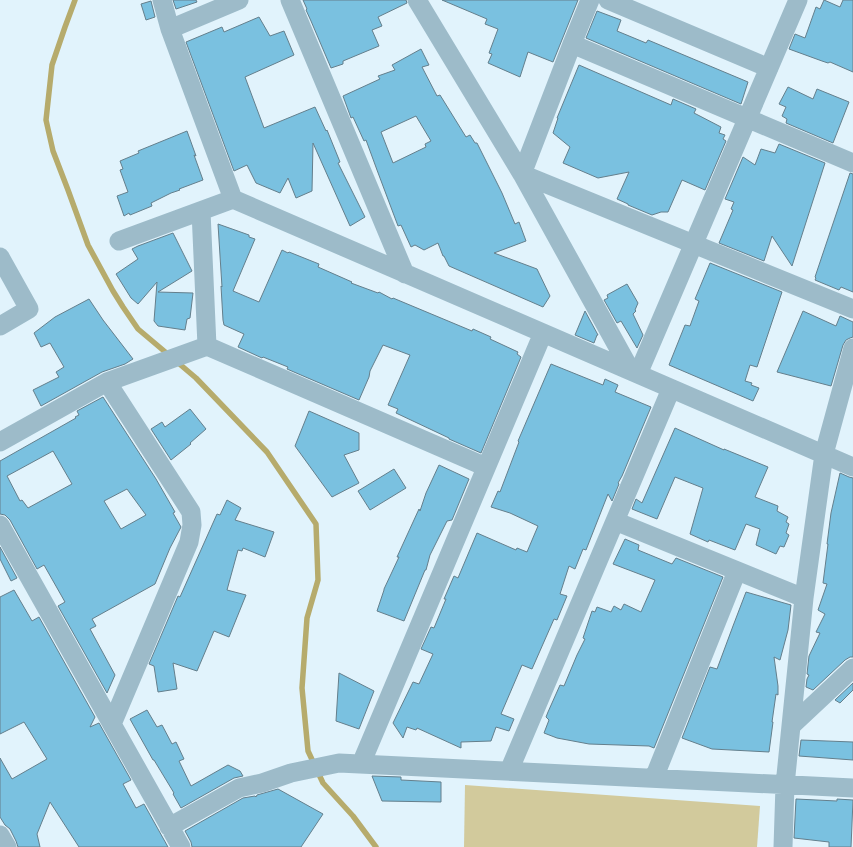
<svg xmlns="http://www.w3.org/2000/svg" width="853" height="847" font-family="'Golos Text',sans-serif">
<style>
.green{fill:#d2ca9c}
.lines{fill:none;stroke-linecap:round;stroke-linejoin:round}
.stream{stroke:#b6ab6c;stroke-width:5.5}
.building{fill:#7ac1e0;stroke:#647f8c;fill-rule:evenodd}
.minor{stroke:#9dbbc9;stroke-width:19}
</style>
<rect width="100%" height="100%" fill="#e1f3fc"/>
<path class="green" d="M465 785 760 806 757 847H464Z"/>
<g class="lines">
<path class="stream" d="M75 0 65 27 52 65 46 120 53 151 68 190 88 245 113 291 123 307 138 329 170 356
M176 361 196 378 267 452 316 524 318 580 307 618 302 688 308 751 323 783 353 816 376 847"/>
</g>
<path class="building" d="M173 0H196L197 2 176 9Z
M303 0H406L407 3 378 17 382 26 372 30 379 46 343 61V64L331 68 311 21 306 10 307 9Z
M442 0H578L553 62 528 52 520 77 488 63 492 54 489 53 498 29 485 24 487 19Z
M824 0 840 7 843 0H853V72L830 62 828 63 822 61 789 49 795 34 805 38 816 7 820 9Z
M151 1 155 17 146 20 141 4Z
M597 11 621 20 617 31 646 43 648 40 748 82 741 104 586 38Z
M259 17 270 36 284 31 294 55 245 77 264 128 315 107 326 131 327 130 340 162 338 163 365 217 350 226 313 143 312 191 296 198 288 178 280 193 256 183 247 165 234 171 186 42 222 27 224 32Z
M421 49 429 65 422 67 437 96 440 95 466 137 470 135 475 143H477L502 193 515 224 519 222 526 241 494 253 537 269 550 296 543 307 449 266 444 256H443L438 243 424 250 415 245 411 247 401 225 398 226 377 170 366 140 364 141 353 117 351 118 343 96 380 79 378 76 395 70 392 65ZM416 116 431 141 425 144 426 147 393 163 381 132Z
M579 65 671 105 673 99 696 109 694 113 721 127 719 133 725 135 723 139 726 141 705 190 682 180 668 212H661L652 215 628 205V204L617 199 629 172 598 178 563 163 570 147 553 133 558 118H557Z
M788 87 813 99 817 89 849 102 833 143 786 123 787 119 782 116 786 107 779 104Z
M187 131 196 156 194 155 203 180 179 189 180 190 171 193 151 203 152 206 130 215 129 213 124 216 117 196 128 192 120 170 123 169 120 161 139 153 138 151Z
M779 144 825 163 792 266 772 236 764 261 719 243 733 210 731 209 734 202 725 199 743 157 755 165 761 149 775 153Z
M850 173 853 174V292L841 287 839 290 815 280 816 278 815 277Z
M218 224 249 235V237L255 239 233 291 259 302 282 250 288 253 289 252 319 264 318 267 352 282 351 283 378 293 379 292 392 299 393 298 472 331 473 329 491 337 490 339 518 352 517 354 521 357 481 453 449 439V438L396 413 398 409 388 405 410 355 383 345 370 371 369 377 359 400 287 369 288 367 263 357 262 358 238 347 244 334 224 325 223 320 221 286 222 287Z
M173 233 192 271 158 292 193 293 190 318 187 319 185 330 158 326 154 321 157 282 138 304 131 298 116 274 138 259 132 249 138 246Z
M710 263 782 292 757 367 750 365 745 381 752 383 751 385 759 388 753 401 669 365 685 325 690 326 699 301 695 299Z
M627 284 638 303 635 310 636 311 633 314 643 335 637 348 621 321 617 323 604 300 608 298 607 295Z
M89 299 103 320 133 359 125 364 102 372 41 406 33 390 59 377 56 372 64 367 50 343 41 347 34 333 55 317Z
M585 311 598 335H597L594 343 575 335Z
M803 311 836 326 840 316 853 322V337L850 338 846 340 843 345 831 386 777 372Z
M551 364 603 385 605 379 618 385 615 392 651 407 622 476 618 483 619 484 612 501 608 494 586 550 583 549 575 569 569 566 560 594 567 596 557 620 554 619 532 669 522 665 501 714 514 719 509 731 496 727 491 741 461 742V748L417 728 416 730 407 727 403 738 393 723 413 682 419 684 433 654 421 649 431 627 434 628 446 599H444L454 576 458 578 477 533 516 550 517 548 527 552 538 526 510 513 491 507 498 491 500 492 519 442 518 441Z
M103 397 156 479 175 512 173 513 181 527 180 529 170 548 155 584 92 619 96 626 90 629 115 675 107 693 58 606 65 602 44 565 37 569 10 520 5 515 0 514V461L76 418 75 417 79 415 77 411ZM53 451 72 484 28 508 22 500 20 501 7 476ZM127 489 146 515 121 529 104 501Z
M190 409 206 429 190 443 191 444 171 460 151 429 162 422 165 427Z
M309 411 359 433V450L344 455 359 483 332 497 295 446Z
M675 428 724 450V449L768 467 755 497 778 506 777 511 788 517 786 522 789 524 786 533 789 535 784 547 780 546 776 554 756 545 760 529 746 524 735 550 709 540 708 542 690 534 703 488 675 477 657 519 632 509 636 499 642 503Z
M439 465 469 479 452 520 447 521 430 555 426 570H425L404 621 377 611 384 590V589L399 557H397L419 509 420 511 426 493Z
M394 469 406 488 370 510 358 491Z
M840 473 849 477 853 478V657H850L845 660 813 690 806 687 807 679 809 675 807 674 809 656 820 633 816 632 825 614 818 610 827 584 823 583 828 544H827L831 513Z
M227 500 241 508 235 520 274 532 265 557 243 548 242 551 238 550 227 590 246 595 229 637 214 631 197 671 173 663 177 689 158 692 154 666 149 664 178 596 180 597 217 514 220 515Z
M625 539 639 545 638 550 672 564 676 558 723 577 654 748 649 746 589 744 557 738 544 733 549 720 546 717 548 712 560 685 564 686 577 655 585 639 583 638 592 611 595 612 597 607 611 612 614 606 621 610 624 604 641 612 655 580 613 564Z
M0 547 17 578 11 581 0 559Z
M14 590 32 621 39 617 95 717 90 727 99 723 131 780 123 784 136 808 144 804 168 847H79L50 802 37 834 40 847H18L16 841 10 829 5 825 0 817V758L12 779 47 759 24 722 0 734V597Z
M746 592 791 605 788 630 780 660 774 657 778 686V695L776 694 772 722H773L769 752 712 749 682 738 710 667 717 669 733 626Z
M339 673 374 691 359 729 336 721Z
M853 683V690L840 703 835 700Z
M147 710 157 727 162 725 172 744 176 742 184 759 179 761 191 786 228 765 240 771 243 776 234 778 181 808 173 794 174 793 154 760H153L130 719Z
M801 740 853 742V760L799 756Z
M372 776 401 777V780L441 782V802L382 801Z
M278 789 323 814 301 847H192L191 842 185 831 243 798 255 796 256 797 257 795Z
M796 799 837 801V799L853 800 851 847H829V842L794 838Z"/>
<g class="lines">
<path class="minor" d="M162 0 170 29 233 199
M290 0 405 274
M417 0 522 174 631 371
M590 0 572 44 522 174 853 309
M608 0 769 68
M170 29 239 0
M572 44 853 163
M201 211 207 346
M119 241 233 199 853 467
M0 257 29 309 0 326
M638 374 798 0
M107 382 191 512 192 525 189 542 112 724
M0 442 107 382 207 346 486 467
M615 521 804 598
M0 525 181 847
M791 726 853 668
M361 764 543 333
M509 771 671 389
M654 778 737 571
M169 827 239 788 262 783 291 773 339 763 853 788
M0 835 7 847
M783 847 785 785 804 598 824 454 853 348"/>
</g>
</svg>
